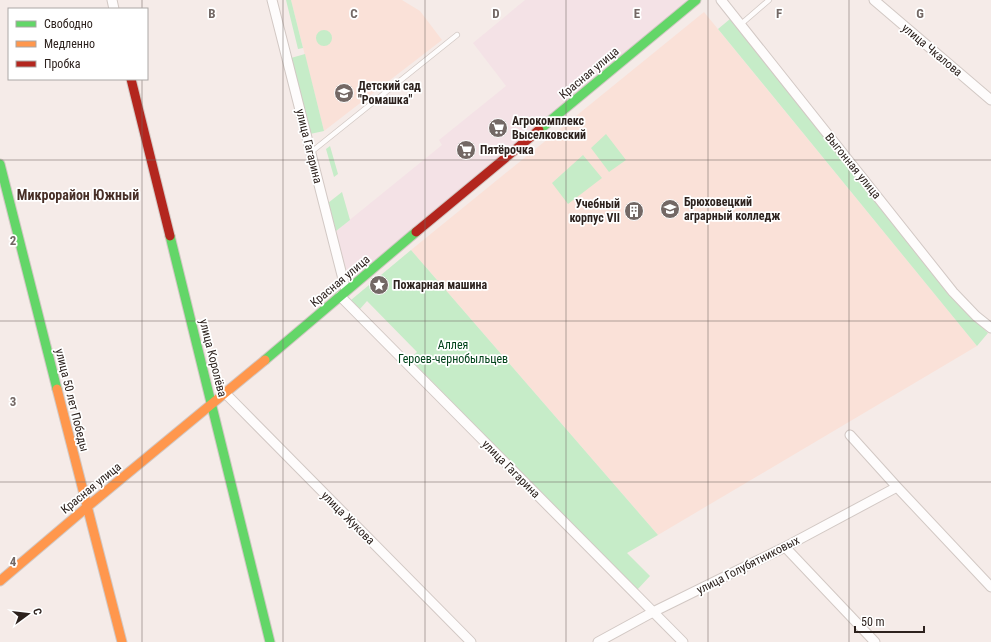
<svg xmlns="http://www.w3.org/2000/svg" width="991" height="642" font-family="'Roboto Condensed',sans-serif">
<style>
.commercial{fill:#f4e2e6}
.built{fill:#fae1d8}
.green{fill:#c6ecc8}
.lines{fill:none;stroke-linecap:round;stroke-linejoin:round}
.lane-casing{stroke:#d2c8c4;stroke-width:6}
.street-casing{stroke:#d2c8c4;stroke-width:11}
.fast-casing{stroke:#d2c8c4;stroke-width:11}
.slow-casing{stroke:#d2c8c4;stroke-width:11}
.jam-casing{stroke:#d2c8c4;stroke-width:11}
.lane{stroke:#fefcfc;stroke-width:4.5}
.street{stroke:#fefcfc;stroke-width:9}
.fast{stroke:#63d668;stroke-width:9}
.slow{stroke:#ff974d;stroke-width:9}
.jam{stroke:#b3261e;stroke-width:9}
.grid{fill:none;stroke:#736865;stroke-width:1;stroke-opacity:0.55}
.labels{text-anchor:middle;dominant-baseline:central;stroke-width:3.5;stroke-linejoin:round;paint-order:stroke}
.street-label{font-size:12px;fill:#2d221e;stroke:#fff}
.poi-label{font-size:12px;font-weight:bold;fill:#2d221e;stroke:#fff;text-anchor:start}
.park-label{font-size:12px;fill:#004219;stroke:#fff}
.quarter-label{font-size:14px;font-weight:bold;fill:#472f27;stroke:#fff}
.grid-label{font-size:13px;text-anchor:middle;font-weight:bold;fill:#736865;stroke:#fff;stroke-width:3.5;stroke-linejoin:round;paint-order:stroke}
</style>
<rect width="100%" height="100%" fill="#f5ebe8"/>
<path class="commercial" d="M525 0H690L350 285 336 231 442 145 439 140 506 86 473 43Z"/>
<path class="built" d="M291 0H402L420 11 442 40 324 131Z
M704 12 977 346 658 535 411 250Z"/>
<path class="green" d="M286 0H291L303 48 298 49Z
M730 19 949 295 988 333 977 346 718 29Z
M316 38a8 8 0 1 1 16 0a8 8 0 1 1-16 0Z
M305 54 324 131 310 134 291 58Z
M606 134 626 160 609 172 591 148Z
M330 146 338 174 334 177 326 149Z
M583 155 602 178 568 204 552 183Z
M342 192 350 220 336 231 328 203Z
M411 250 658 535 627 553 650 576 637 590 410 359 417 352 367 301 360 309 351 300Z"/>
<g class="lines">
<defs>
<path id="lane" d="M740 25 769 0
M310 153 457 35"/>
<path id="street" d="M112 0 114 9
M272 0 346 291
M721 0 953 292 976 316 991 328
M874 0 991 100
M340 296 683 642
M226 394 471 642
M850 435 897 487 991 587
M785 547 875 642
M598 642 653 612 785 547 897 487"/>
<path id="fast" d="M539 130 696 0
M0 164 57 389
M170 236 270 642
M265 360 416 232"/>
<path id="slow" d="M57 389 122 642
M0 581 87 507 265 360"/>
<path id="jam" d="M131 79 170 236
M416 232 539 130"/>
</defs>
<use href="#lane" class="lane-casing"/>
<use href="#street" class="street-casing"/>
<use href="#fast" class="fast-casing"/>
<use href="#slow" class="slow-casing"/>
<use href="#jam" class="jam-casing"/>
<use href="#lane" class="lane"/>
<use href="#street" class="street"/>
<use href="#fast" class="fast"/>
<use href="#slow" class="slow"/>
<use href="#jam" class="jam"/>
</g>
<path class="grid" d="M142 0V9M283 0V642M425 0V642M566 0V642M708 0V642M849 0V642M142 79V642M0 160H991M0 321H991M0 482H991"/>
<defs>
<symbol id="school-disc" viewBox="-11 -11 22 22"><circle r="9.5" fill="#736865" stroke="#fff"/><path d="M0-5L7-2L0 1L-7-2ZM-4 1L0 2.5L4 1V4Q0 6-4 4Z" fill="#fff"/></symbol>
<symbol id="supermarket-disc" viewBox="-11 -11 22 22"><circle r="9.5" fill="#736865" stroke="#fff"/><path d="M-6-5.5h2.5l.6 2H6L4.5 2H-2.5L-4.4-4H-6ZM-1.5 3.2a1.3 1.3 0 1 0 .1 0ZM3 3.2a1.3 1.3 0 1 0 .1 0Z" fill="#fff"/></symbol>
<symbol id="university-disc" viewBox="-11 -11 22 22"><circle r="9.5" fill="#736865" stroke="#fff"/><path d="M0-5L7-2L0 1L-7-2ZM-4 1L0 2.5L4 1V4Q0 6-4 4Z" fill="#fff"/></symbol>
<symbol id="building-disc" viewBox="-11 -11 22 22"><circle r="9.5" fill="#736865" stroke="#fff"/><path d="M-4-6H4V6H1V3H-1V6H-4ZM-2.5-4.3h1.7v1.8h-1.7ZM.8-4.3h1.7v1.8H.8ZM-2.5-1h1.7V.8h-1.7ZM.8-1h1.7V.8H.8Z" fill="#fff"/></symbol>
<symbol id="sight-disc" viewBox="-11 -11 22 22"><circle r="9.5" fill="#736865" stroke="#fff"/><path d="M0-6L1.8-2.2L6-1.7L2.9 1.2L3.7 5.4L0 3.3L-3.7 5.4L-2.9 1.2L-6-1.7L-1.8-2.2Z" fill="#fff"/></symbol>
</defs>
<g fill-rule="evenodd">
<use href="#school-disc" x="333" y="82" width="22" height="22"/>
<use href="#supermarket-disc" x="487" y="117" width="22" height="22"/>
<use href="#supermarket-disc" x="455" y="139" width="22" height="22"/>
<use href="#university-disc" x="659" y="198" width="22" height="22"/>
<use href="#building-disc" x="623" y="200" width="22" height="22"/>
<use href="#sight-disc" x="368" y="274" width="22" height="22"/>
</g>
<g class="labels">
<g class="street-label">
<text transform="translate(932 50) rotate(40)">улица Чкалова</text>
<text transform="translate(589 73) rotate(-40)">Красная улица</text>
<text transform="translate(309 146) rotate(76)">улица Гагарина</text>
<text transform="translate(853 166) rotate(51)">Выгонная улица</text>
<text transform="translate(340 281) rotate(-40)">Красная улица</text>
<text transform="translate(213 358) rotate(76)">улица Королёва</text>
<text transform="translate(72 400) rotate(76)">улица 50 лет Победы</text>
<text transform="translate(511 469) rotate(45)">улица Гагарина</text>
<text transform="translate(91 488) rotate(-39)">Красная улица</text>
<text transform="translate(348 518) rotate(45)">улица Жукова</text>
<text transform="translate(748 565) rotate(-27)">улица Голубятниковых</text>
</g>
<g class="poi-label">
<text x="358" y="86">Детский сад<tspan x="358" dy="14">"Ромашка"</tspan></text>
<text x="512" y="121">Агрокомплекс<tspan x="512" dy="14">Выселковский</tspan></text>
<text x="480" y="150">Пятёрочка</text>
<text x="684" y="202">Брюховецкий<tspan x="684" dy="14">аграрный колледж</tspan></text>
<text x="620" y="204" text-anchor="end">Учебный<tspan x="620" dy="14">корпус VII</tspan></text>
<text x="393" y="285">Пожарная машина</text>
</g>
<g class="park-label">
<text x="453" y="345">Аллея<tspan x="453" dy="14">Героев-чернобыльцев</tspan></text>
</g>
<g class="quarter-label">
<text x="78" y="195">Микрорайон Южный</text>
</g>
</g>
<g class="grid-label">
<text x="212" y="18">B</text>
<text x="354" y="18">C</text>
<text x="496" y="18">D</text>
<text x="637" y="18">E</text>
<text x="779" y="18">F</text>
<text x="920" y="18">G</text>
<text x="13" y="245">2</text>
<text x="13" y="406">3</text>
<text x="13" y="566">4</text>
</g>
<rect x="8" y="8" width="140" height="72" fill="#ffffff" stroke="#aba7a5"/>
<rect x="16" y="21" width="20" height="6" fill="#63d668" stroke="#aba7a5"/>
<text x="44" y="28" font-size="12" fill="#2d221e">Свободно</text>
<rect x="16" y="41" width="20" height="6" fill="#ff974d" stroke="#aba7a5"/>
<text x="44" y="48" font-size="12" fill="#2d221e">Медленно</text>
<rect x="16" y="61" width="20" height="6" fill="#b3261e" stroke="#aba7a5"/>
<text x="44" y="68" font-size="12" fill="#2d221e">Пробка</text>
<g transform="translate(28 614) rotate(75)" stroke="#ffffff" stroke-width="3" paint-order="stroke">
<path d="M0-3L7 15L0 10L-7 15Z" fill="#2d221e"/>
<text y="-6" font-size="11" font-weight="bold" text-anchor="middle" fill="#2d221e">С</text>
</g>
<path d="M855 626v6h69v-6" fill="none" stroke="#2d221e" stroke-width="2"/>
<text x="861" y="626" font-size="12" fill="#2d221e" stroke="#ffffff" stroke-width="3" paint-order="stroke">50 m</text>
</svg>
